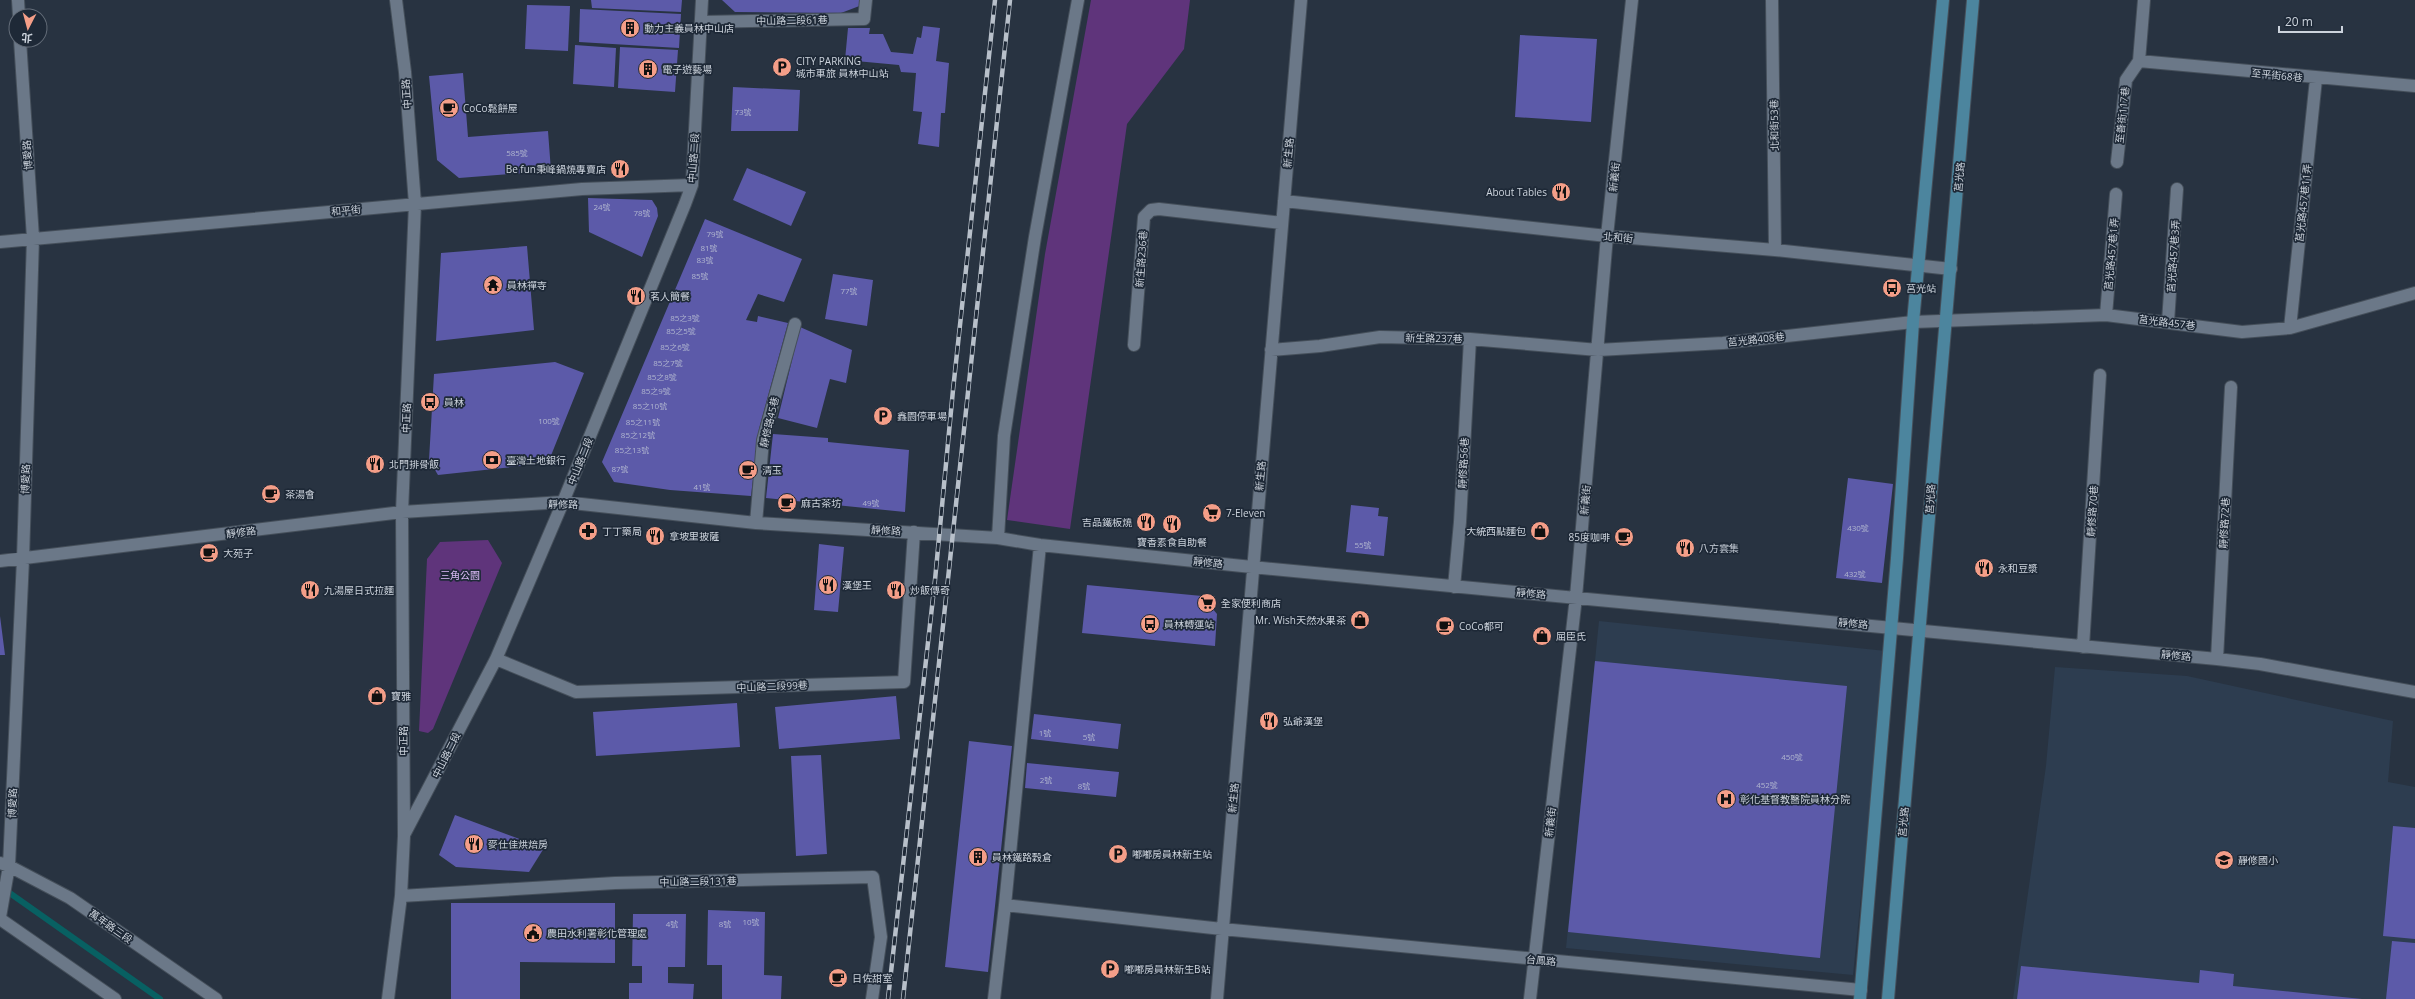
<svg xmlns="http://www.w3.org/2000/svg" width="2415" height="999" font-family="'Open Sans','Noto Sans TC',sans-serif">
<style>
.built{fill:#2d3d50}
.green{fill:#5f347b}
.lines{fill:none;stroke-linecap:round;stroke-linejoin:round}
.stream{stroke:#086062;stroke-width:6}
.building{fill:#5c5aa9}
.minor-casing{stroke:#454f5a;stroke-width:14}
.major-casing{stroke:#454f5a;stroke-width:14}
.minor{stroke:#6b7888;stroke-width:12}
.major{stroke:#4c859e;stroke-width:12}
.rail-casing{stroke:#b8c0ca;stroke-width:4.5}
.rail{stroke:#1e2937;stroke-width:3;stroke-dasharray:9;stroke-linecap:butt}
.labels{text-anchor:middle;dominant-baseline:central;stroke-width:3.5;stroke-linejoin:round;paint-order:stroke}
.number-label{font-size:8px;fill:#b0b5cf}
.street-label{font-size:10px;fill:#ccd3dc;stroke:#1e2937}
.poi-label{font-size:10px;fill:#ccd3dc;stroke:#1e2937;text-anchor:start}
.park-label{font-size:10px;fill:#debcf9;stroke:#1e2937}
</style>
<rect width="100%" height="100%" fill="#283341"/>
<path class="built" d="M1599 621 1886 651 1853 975 1566 948Z
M2055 667 2187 676 2393 721 2388 782 2415 787V999H2013L2046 766Z"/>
<path class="green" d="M1091 0H1190L1184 49 1127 124 1070 529 1007 520 1045 254Z
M488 540 502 563 433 729 428 733 419 731 427 559 440 542Z"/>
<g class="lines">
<path class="stream" d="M4 889 160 999"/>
</g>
<path class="building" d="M591 0H682L681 12 592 8Z
M722 0H862V5L841 13 735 12Z
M527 5 570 6 568 51 525 49Z
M580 9 681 14 679 48 579 42Z
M923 26 940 28 936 61 949 63 945 113H941L939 147 918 144 922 112 913 111 916 73 901 72 899 65 845 60 848 28H870L869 34H883L891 52 913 54 917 37 921 38Z
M1520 35 1597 39 1591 122 1515 117Z
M575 45 616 48 614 87 573 84Z
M620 47 678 50 675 92 618 88Z
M463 73 468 137 548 131 551 171 459 178 437 160 429 76Z
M733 87 800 90 798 131H731Z
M747 168 806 192 791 226 733 200Z
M588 198 652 200 657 208 658 216 642 257 589 232Z
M705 219 802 259 784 302 758 294 746 320 757 322 758 316 788 323 759 429 751 496 670 490 614 482 602 462Z
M527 246 534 330 436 341 441 253Z
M833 274 873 280 867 326 825 319Z
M800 327 852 350 846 383 830 379 817 428 778 418Z
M555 362 584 373 548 463 438 475 429 460 434 374Z
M773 434 828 438V442L909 450 905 512 766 498Z
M1848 478 1893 484 1882 583 1836 578Z
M1351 505 1379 508 1378 516 1388 517 1384 556 1346 552Z
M819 544 844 547 838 612 814 610Z
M1087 585 1202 596 1217 614 1215 646 1082 633Z
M0 616 5 655H0Z
M1595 661 1847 686 1820 958 1568 932Z
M896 696 900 739 779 749 775 707Z
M737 703 740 747 596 756 593 712Z
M1034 714 1121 724 1118 749 1031 739Z
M969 741 1012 746 988 972 945 967Z
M821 755 827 854 796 856 791 756Z
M1027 763 1119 772 1116 797 1025 788Z
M455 815 544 848 529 872 456 867 439 855Z
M2393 826 2415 828V939L2383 936Z
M451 903H615V963L520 962V999H451Z
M708 910 765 912 764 975 782 976 781 999H722V965H707Z
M633 914H686L685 967H668V983L694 984 693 999H629V983H642V966H632Z
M2392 941 2415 943V999H2386Z
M2021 966 2199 983 2200 970 2234 974 2233 986 2362 999H2017Z"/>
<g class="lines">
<defs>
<path id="minor" d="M18 0 19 16
M1772 0 1775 250
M701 22 864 19 866 0
M2139 61 2415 86
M2117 162 2126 80 2139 61 2144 0
M1284 201 1607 236 1775 250 1951 269
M0 242 582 189 692 185
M2106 315 2116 194
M2168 322 2177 189
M2290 328 2316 79
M1134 345 1144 217 1151 210 1159 209 1282 223
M1271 350 1320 346 1380 337 1470 339 1598 350 1723 343 1913 322 2106 315 2242 332 2290 328 2415 293
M756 523 763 440 795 324
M998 538 1004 436 1035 237 1078 0
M0 561 402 512 563 502 756 523 998 538 1040 545 1252 567 2217 659 2260 664 2415 692
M1454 587 1460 522 1470 339
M2083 647 2100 375
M496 659 576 692 904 682 914 532
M2217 659 2231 387
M405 833 496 659 563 502 685 204 692 185 702 0
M0 863 9 866 70 898 216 999
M401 896 615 883 873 877 881 937 872 999
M1005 905 1222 929 1861 990
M0 917 9 866 23 559 33 238 20 40
M0 919 115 999
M388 999 401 896 404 836 402 512 415 204 405 72 396 0
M994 999 1005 905 1040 545
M1217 999 1301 0
M1530 999 1576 597 1607 236 1632 0"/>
<path id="major" d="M1860 999 1897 558 1913 322 1943 0
M1888 999 1973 0"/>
</defs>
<use href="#minor" class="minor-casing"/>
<use href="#major" class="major-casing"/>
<use href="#minor" class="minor"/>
<use href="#major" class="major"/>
<defs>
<path id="rail" d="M888 999 935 580 953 390 995 0
M903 999 1010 0"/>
</defs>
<use href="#rail" class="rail-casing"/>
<use href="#rail" class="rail"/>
</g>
<defs>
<symbol id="building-disc" viewBox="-11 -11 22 22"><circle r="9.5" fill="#f49e88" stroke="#1e2937"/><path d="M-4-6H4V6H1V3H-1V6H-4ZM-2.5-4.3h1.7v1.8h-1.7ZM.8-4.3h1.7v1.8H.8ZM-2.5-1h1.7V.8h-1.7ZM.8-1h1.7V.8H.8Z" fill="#111"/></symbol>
<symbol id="parking-disc" viewBox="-11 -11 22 22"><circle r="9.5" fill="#f49e88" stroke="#1e2937"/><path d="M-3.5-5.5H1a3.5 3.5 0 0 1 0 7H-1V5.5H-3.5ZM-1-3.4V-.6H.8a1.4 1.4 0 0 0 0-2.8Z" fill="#111"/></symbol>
<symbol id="cafe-disc" viewBox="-11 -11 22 22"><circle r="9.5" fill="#f49e88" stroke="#1e2937"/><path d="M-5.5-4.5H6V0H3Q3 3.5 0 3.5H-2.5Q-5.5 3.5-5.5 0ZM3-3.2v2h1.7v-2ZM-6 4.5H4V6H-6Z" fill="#111"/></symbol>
<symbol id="restaurant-disc" viewBox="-11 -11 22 22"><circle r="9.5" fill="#f49e88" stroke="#1e2937"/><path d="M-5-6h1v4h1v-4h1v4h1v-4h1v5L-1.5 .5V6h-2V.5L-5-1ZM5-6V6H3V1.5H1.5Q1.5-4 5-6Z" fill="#111"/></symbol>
<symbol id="temple-disc" viewBox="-11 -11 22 22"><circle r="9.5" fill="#f49e88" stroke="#1e2937"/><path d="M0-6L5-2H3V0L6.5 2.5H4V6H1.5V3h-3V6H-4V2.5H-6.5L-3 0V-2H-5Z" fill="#111"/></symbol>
<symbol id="bus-disc" viewBox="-11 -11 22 22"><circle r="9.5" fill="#f49e88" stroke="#1e2937"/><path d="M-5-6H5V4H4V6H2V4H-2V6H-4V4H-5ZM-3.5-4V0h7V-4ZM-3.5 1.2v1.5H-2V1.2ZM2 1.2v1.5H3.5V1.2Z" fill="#111"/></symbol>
<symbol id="bank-disc" viewBox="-11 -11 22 22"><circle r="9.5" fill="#f49e88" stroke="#1e2937"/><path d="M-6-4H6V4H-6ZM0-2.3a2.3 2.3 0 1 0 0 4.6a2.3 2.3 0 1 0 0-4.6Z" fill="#111"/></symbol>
<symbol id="supermarket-disc" viewBox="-11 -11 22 22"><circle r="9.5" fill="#f49e88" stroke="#1e2937"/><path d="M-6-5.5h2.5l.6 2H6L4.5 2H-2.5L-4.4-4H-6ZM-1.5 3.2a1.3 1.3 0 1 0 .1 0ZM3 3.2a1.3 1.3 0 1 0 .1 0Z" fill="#111"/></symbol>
<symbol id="pharmacy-disc" viewBox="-11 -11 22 22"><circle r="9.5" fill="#f49e88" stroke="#1e2937"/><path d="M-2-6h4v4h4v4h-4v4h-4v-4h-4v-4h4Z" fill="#111"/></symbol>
<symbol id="shop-disc" viewBox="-11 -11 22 22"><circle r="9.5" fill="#f49e88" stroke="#1e2937"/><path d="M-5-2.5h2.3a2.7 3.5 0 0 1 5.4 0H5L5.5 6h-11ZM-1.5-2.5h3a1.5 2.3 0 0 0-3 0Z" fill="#111"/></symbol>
<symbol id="hospital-disc" viewBox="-11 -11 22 22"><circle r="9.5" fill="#f49e88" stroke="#1e2937"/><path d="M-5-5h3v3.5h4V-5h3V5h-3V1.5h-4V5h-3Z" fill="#111"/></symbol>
<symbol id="school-disc" viewBox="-11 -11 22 22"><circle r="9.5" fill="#f49e88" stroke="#1e2937"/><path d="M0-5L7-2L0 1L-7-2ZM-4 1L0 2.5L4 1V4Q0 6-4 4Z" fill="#111"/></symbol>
<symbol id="civic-disc" viewBox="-11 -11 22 22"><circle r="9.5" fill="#f49e88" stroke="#1e2937"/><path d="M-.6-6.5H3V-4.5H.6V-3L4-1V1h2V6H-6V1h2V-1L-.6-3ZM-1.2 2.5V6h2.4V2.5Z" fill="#111"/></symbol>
</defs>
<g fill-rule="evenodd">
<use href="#building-disc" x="619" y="17" width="22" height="22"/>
<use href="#parking-disc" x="771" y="56" width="22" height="22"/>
<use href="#building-disc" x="637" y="58" width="22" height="22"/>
<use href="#cafe-disc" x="438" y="97" width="22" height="22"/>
<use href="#restaurant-disc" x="609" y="158" width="22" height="22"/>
<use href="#restaurant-disc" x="1550" y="181" width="22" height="22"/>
<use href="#temple-disc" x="482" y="274" width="22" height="22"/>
<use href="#bus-disc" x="1881" y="277" width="22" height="22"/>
<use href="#restaurant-disc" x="625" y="285" width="22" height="22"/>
<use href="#bus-disc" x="419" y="391" width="22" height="22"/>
<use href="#parking-disc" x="872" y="405" width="22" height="22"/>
<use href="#bank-disc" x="481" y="449" width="22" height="22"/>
<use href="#restaurant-disc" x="364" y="453" width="22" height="22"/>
<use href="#cafe-disc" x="737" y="459" width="22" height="22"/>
<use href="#cafe-disc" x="260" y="483" width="22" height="22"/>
<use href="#cafe-disc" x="776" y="492" width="22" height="22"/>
<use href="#supermarket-disc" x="1201" y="502" width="22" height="22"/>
<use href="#restaurant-disc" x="1135" y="511" width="22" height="22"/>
<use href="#restaurant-disc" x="1161" y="513" width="22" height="22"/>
<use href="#pharmacy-disc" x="577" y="520" width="22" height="22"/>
<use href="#shop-disc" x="1529" y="520" width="22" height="22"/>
<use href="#restaurant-disc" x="644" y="525" width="22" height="22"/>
<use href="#cafe-disc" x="1613" y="526" width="22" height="22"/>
<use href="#restaurant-disc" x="1674" y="537" width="22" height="22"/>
<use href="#cafe-disc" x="198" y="542" width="22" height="22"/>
<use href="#restaurant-disc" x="1973" y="557" width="22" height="22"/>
<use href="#restaurant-disc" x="817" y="574" width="22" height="22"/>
<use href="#restaurant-disc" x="299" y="579" width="22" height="22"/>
<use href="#restaurant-disc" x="885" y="579" width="22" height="22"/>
<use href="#supermarket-disc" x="1196" y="592" width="22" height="22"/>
<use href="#shop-disc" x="1349" y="609" width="22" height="22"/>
<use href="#bus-disc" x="1139" y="613" width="22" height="22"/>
<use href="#cafe-disc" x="1434" y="615" width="22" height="22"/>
<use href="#shop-disc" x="1531" y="625" width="22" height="22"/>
<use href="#shop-disc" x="366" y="685" width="22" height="22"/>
<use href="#restaurant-disc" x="1258" y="710" width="22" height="22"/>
<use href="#hospital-disc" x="1715" y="788" width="22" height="22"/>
<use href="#restaurant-disc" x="463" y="833" width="22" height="22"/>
<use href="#parking-disc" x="1107" y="843" width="22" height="22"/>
<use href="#building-disc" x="967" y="846" width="22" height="22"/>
<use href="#school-disc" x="2213" y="849" width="22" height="22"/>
<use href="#civic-disc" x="522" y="922" width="22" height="22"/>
<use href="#parking-disc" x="1099" y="958" width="22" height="22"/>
<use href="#cafe-disc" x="827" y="967" width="22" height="22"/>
</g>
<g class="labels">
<g class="number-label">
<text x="743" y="111">73號</text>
<text x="517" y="152">585號</text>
<text x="602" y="206">24號</text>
<text x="642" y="212">78號</text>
<text x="715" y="233">79號</text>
<text x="709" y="247">81號</text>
<text x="705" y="259">83號</text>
<text x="700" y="275">85號</text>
<text x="849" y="290">77號</text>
<text x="685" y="317">85之3號</text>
<text x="681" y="330">85之5號</text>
<text x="675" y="346">85之6號</text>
<text x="668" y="362">85之7號</text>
<text x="662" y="376">85之8號</text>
<text x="656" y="390">85之9號</text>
<text x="650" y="405">85之10號</text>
<text x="549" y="420">100號</text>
<text x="643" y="421">85之11號</text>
<text x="638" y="434">85之12號</text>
<text x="632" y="449">85之13號</text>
<text x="620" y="468">87號</text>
<text x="702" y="486">41號</text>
<text x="871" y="502">49號</text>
<text x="1858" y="527">430號</text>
<text x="1363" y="544">55號</text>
<text x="1855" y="573">432號</text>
<text x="1045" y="732">1號</text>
<text x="1089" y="736">5號</text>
<text x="1792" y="756">450號</text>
<text x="1046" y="779">2號</text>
<text x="1767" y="784">452號</text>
<text x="1084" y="785">8號</text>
<text x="751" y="921">10號</text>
<text x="672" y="923">4號</text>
<text x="725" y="923">8號</text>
</g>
<g class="street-label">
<text transform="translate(792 20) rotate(-1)">中山路二段61巷</text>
<text transform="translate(2277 75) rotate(6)">至平街68巷</text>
<text transform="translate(406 94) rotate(-94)">中正路</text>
<text transform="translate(2122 115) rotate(-84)">至善街117巷</text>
<text transform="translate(1774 125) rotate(-91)">北和街53巷</text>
<text transform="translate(1288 153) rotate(-85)">新生路</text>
<text transform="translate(27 155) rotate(-94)">博愛路</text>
<text transform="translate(693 158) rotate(-86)">中山路二段</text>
<text transform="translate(1614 177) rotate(-84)">新義街</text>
<text transform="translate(1959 177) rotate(-85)">莒光路</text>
<text transform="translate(2303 203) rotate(-84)">莒光路457巷11弄</text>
<text transform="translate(346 210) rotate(-5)">和平街</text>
<text transform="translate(1618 237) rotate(5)">北和街</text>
<text transform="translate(2111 254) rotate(-85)">莒光路457巷1弄</text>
<text transform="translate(2173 256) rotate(-86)">莒光路457巷3弄</text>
<text transform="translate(1141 259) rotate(-86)">新生路236巷</text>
<text transform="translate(2167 322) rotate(7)">莒光路457巷</text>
<text transform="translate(1434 338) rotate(1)">新生路237巷</text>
<text transform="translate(1756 339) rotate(-6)">莒光路408巷</text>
<text transform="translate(406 418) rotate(-88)">中正路</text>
<text transform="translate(769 422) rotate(-77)">靜修路45巷</text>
<text transform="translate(580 461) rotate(-68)">中山路二段</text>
<text transform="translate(1463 463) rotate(-87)">靜修路56巷</text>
<text transform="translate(1260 476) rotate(-85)">新生路</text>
<text transform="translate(25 479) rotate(-88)">博愛路</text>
<text transform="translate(1930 499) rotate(-86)">莒光路</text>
<text transform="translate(1585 500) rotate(-85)">新義街</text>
<text transform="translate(563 504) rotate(1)">靜修路</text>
<text transform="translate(2092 511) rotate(-86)">靜修路70巷</text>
<text transform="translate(2224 523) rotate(-87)">靜修路72巷</text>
<text transform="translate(886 530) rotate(3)">靜修路</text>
<text transform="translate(241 532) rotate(-7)">靜修路</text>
<text transform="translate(1208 562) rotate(6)">靜修路</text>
<text transform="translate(1531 593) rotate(5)">靜修路</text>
<text transform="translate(1853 623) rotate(5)">靜修路</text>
<text transform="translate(2176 655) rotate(5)">靜修路</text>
<text transform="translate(772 686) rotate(-2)">中山路二段99巷</text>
<text transform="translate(403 741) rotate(-90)">中正路</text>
<text transform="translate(446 755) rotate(-63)">中山路二段</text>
<text transform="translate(1233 798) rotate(-85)">新生路</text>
<text transform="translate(12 803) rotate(-88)">博愛路</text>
<text transform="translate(1550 822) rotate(-83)">新義街</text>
<text transform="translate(1903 822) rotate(-85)">莒光路</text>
<text transform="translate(698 881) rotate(-1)">中山路二段131巷</text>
<text transform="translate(111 926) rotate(35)">萬年路三段</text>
<text transform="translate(1541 960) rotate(5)">台鳳路</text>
</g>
<g class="poi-label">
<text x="644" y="28">動力主義員林中山店</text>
<text x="796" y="61">CITY PARKING<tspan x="796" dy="12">城市車旅 員林中山站</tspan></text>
<text x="662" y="69">電子遊藝場</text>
<text x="463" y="108">CoCo鬆餅屋</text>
<text x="606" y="169" text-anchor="end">Be fun秉峰鍋燒專賣店</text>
<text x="1547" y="192" text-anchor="end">About Tables</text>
<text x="507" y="285">員林禪寺</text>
<text x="1906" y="288">莒光站</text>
<text x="650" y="296">茗人簡餐</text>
<text x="444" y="402">員林</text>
<text x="897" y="416">鑫園停車場</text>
<text x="506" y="460">臺灣土地銀行</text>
<text x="389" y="464">北門排骨飯</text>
<text x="762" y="470">清玉</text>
<text x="285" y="494">茶湯會</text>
<text x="801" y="503">麻古茶坊</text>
<text x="1226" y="513">7-Eleven</text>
<text x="1132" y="522" text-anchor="end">吉品鐵板燒</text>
<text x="602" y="531">丁丁藥局</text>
<text x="1526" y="531" text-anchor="end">大統西點麵包</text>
<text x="669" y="536">拿坡里披薩</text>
<text x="1610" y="537" text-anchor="end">85度咖啡</text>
<text x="1172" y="542" text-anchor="middle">寶香素食自助餐</text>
<text x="1699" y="548">八方雲集</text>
<text x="223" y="553">大苑子</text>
<text x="1998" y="568">永和豆漿</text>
<text x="842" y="585">漢堡王</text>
<text x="324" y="590">九湯屋日式拉麵</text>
<text x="910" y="590">炒飯傳奇</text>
<text x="1221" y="603">全家便利商店</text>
<text x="1346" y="620" text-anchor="end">Mr. Wish天然水果茶</text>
<text x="1164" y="624">員林轉運站</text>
<text x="1459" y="626">CoCo都可</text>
<text x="1556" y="636">屈臣氏</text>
<text x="391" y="696">寶雅</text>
<text x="1283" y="721">弘爺漢堡</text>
<text x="1740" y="799">彰化基督教醫院員林分院</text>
<text x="488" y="844">麥仕佳烘焙房</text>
<text x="1132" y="854">嘟嘟房員林新生站</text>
<text x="992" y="857">員林鐵路穀倉</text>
<text x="2238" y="860">靜修國小</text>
<text x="547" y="933">農田水利署彰化管理處</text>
<text x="1124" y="969">嘟嘟房員林新生B站</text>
<text x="852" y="978">日佐甜室</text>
</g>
<g class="park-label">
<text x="460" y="575">三角公園</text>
</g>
</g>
<g transform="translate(28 28) rotate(186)"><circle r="19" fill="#1e2937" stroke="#646d79"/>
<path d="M0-3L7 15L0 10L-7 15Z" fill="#f49e88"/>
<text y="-6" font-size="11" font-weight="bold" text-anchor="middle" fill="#ccd3dc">北</text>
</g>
<path d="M2279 26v6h63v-6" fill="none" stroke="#ccd3dc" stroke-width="2"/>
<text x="2285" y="26" font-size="12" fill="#ccd3dc" stroke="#1e2937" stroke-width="3" paint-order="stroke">20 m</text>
</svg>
